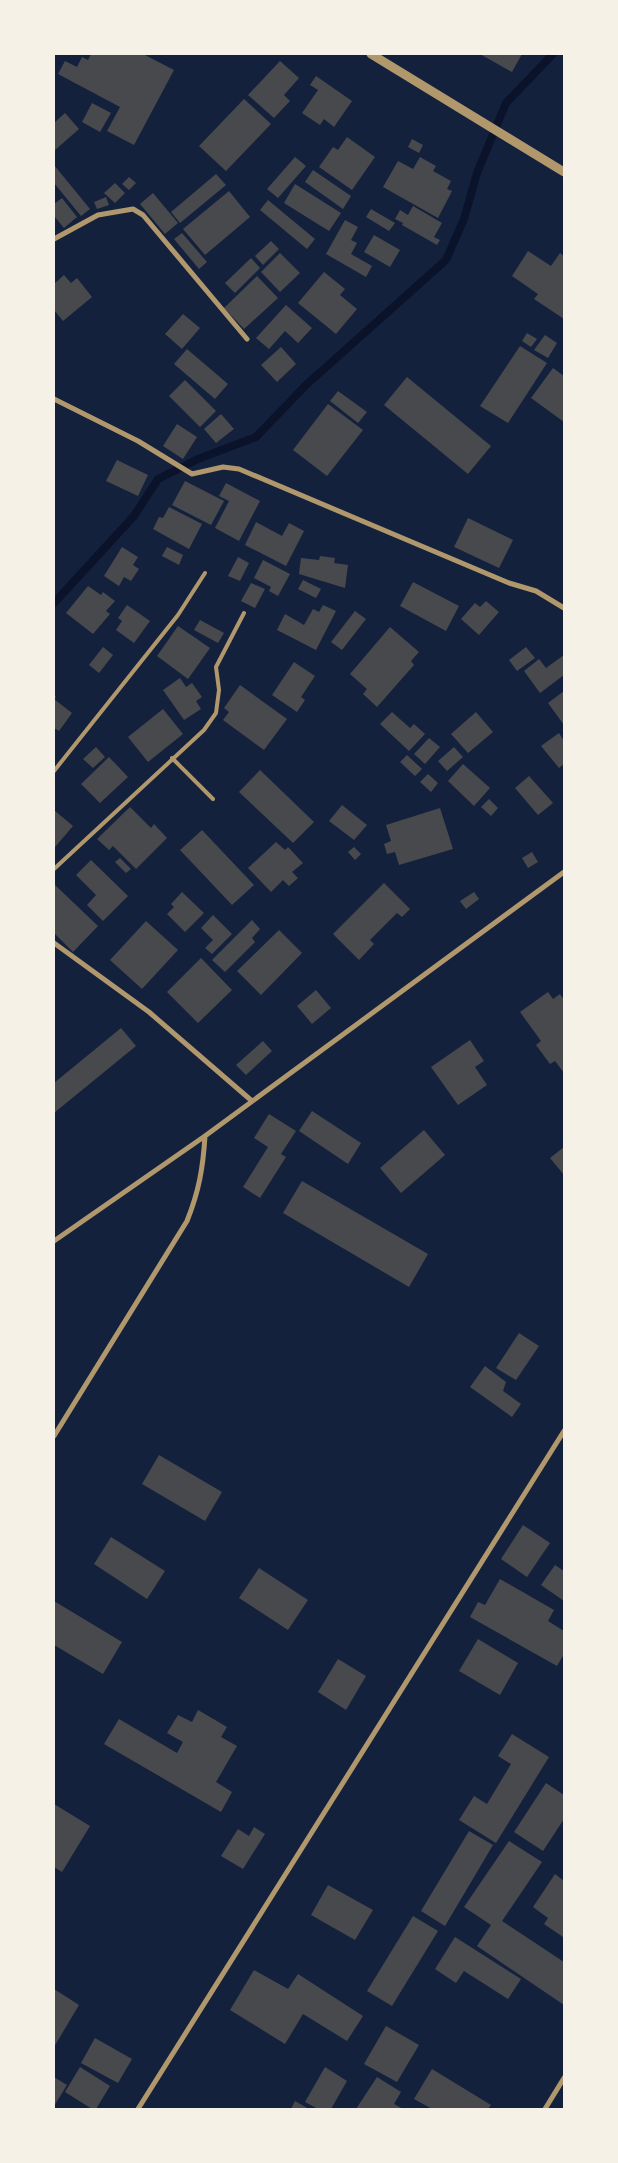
<svg xmlns="http://www.w3.org/2000/svg" width="618" height="2163" font-family="'Titillium Web',sans-serif">
<style>
.lines{fill:none;stroke-linecap:round;stroke-linejoin:round}
.stream{stroke:#0b132b;stroke-width:8}
.building{fill:#48494c}
.service{stroke:#b1986c;stroke-width:4}
.minor{stroke:#b1986c;stroke-width:5}
.tertiary{stroke:#b1986c;stroke-width:9}
</style>
<rect width="100%" height="100%" fill="#14213d"/>
<g class="lines">
<path class="stream" d="M54 603 134 516 158 479 198 459 256 437 306 385 446 260 464 219 477 173 506 103 553 54"/>
</g>
<path class="building" d="M91 54H143L174 70 134 145 107 131 120 107 58 74 65 61 77 67 82 57 88 60Z
M480 54H522L512 72Z
M280 61 299 78 284 95 290 101 274 118 248 95Z
M316 76 352 101 334 127 324 119 320 125 302 113 318 90 310 85Z
M244 99 271 124 226 171 199 146Z
M92 103 111 113 100 132 82 122Z
M65 113 79 129 54 151V123Z
M347 137 375 157 352 190 319 167 333 147 338 150Z
M412 139 423 145 419 153 408 147Z
M295 157 306 166 278 198 267 189Z
M420 157 436 166 433 171 451 181 447 189 452 191 438 218 383 187 398 161 413 169Z
M54 165 90 209 81 216 54 183Z
M313 170 351 196 343 209 305 182Z
M216 174 226 185 180 223 171 212Z
M129 177 136 183 129 190 122 184Z
M115 183 125 193 115 203 104 193Z
M295 184 341 213 329 231 284 203Z
M229 191 250 217 205 255 183 229Z
M153 193 178 223 165 234 140 204Z
M106 197 109 205 97 209 94 202Z
M62 198 77 217 64 228 54 216V204Z
M268 200 315 239 307 249 260 210Z
M413 206 442 223 434 237 440 240 437 245 402 225 403 223 395 219 400 210 408 215Z
M371 209 395 223 389 231 366 217Z
M345 220 358 227 351 240 357 243 351 254 372 266 366 277 326 254Z
M182 233 207 262 199 269 174 239Z
M374 235 400 250 390 267 364 252Z
M271 241 279 249 263 265 255 256Z
M528 251 551 266 560 253 564 256V319L534 299 538 294 512 276Z
M280 253 300 273 280 292 261 272Z
M251 258 260 268 235 293 225 283Z
M324 272 345 289 340 295 357 309 336 334 298 303Z
M64 275 71 283 77 278 92 297 63 321 54 310V284Z
M257 276 278 298 244 329 224 308Z
M286 305 312 328 298 343 285 331 269 349 256 338Z
M183 314 200 328 182 349 165 334Z
M527 333 537 339 531 347 522 341Z
M545 335 557 343 548 358 534 350Z
M520 346 547 363 508 423 480 406Z
M281 347 296 364 277 382 261 365Z
M187 349 228 384 215 399 174 364Z
M553 368 564 376V422L531 398Z
M407 377 491 446 468 474 384 405Z
M185 380 216 411 200 427 169 396Z
M338 391 367 412 358 423 330 401Z
M328 404 363 430 327 476 293 450Z
M221 414 234 429 216 443 204 429Z
M177 424 197 437 183 459 163 446Z
M117 460 148 475 138 496 106 481Z
M185 481 224 501 211 525 172 505Z
M226 483 260 501 239 541 215 528 229 501 219 496Z
M169 507 202 524 189 549 153 529 159 517 163 518Z
M468 518 513 540 499 568 454 547Z
M256 522 282 536 289 523 304 531 286 566 245 545Z
M122 547 138 557 133 565 139 569 131 581 124 577 119 586 104 576Z
M167 547 183 555 179 565 162 556Z
M320 556 335 558 334 563 348 565 345 588 299 574 301 558 319 560Z
M238 557 249 563 240 581 228 576Z
M263 560 290 574 278 596 269 591 271 587 254 578Z
M303 580 321 589 316 598 298 589Z
M413 582 459 606 446 631 400 606Z
M251 583 265 589 255 608 241 601Z
M88 586 101 595 103 592 115 601 106 611 110 614 93 634 66 613Z
M486 601 499 612 479 635 461 619 475 603 480 607Z
M127 605 150 621 134 643 116 630 122 621 118 618Z
M323 605 336 611 316 650 277 630 285 614 304 625 313 609 319 612Z
M355 611 366 619 342 650 331 642Z
M200 620 224 633 218 643 194 630Z
M178 626 210 648 188 679 157 656Z
M390 627 419 652 411 661 414 665 377 707 363 694 367 689 350 674Z
M103 647 113 655 99 673 89 665Z
M526 647 535 658 517 671 509 660Z
M564 655V675L540 693 524 671 539 659 546 668Z
M294 662 315 676 301 697 305 700 297 712 272 695Z
M180 678 186 687 192 683 202 697 196 701 201 709 184 720 163 690Z
M240 685 287 719 264 750 223 720 229 712 224 708Z
M564 691V725L548 703Z
M54 695 56 697 54 699 72 713 59 731 54 728Z
M163 709 183 734 148 762 128 737Z
M392 712 410 728 414 724 425 734 409 751 380 724Z
M476 712 493 732 468 753 451 734Z
M559 733 564 741V764L559 768 541 746Z
M429 738 440 747 425 764 414 754Z
M96 747 105 757 93 768 83 759Z
M454 747 463 757 447 771 438 761Z
M407 755 422 769 415 776 400 762Z
M109 757 128 777 100 803 81 784Z
M463 764 490 788 474 806 448 781Z
M260 770 314 822 293 843 239 792Z
M428 774 438 783 431 792 420 782Z
M529 776 553 803 538 815 515 788Z
M489 799 498 808 491 816 481 807Z
M342 805 367 825 354 840 329 821Z
M130 807 151 828 154 824 167 838 136 869 113 846 109 850 97 839Z
M440 808 453 849 399 865 395 852 387 854 384 844 391 841 386 825Z
M54 810 73 826 55 847 54 845Z
M202 830 254 885 232 905 180 850Z
M276 842 285 850 288 847 303 863 292 872 298 878 289 886 283 880 271 892 248 868Z
M354 847 361 854 355 860 348 852Z
M532 852 538 862 528 868 522 858Z
M120 858 131 869 126 873 115 862Z
M91 860 128 896 103 921 87 905 96 895 76 875Z
M384 883 410 909 402 917 397 913 370 940 374 944 359 960 333 934Z
M54 884 98 926 73 952 54 933Z
M182 892 204 913 185 932 167 914 174 907 171 904Z
M474 892 479 899 466 909 460 901Z
M213 915 232 934 212 954 205 948 213 940 201 928Z
M252 920 260 929 252 938 255 942 225 972 212 960Z
M146 921 178 950 142 989 110 960Z
M279 930 302 953 261 995 237 971Z
M201 958 232 990 198 1023 167 992Z
M316 990 331 1008 312 1024 297 1006Z
M548 992 553 999 560 994 564 1000V1073L555 1061 550 1064 536 1045 541 1041 520 1012Z
M121 1028 136 1046 54 1113V1083Z
M470 1040 484 1061 475 1067 487 1085 458 1105 431 1067Z
M263 1041 272 1051 246 1075 236 1065Z
M312 1111 361 1143 348 1164 299 1131Z
M269 1114 296 1131 281 1154 286 1157 260 1198 243 1187 268 1147 254 1138Z
M424 1130 445 1155 401 1193 380 1168Z
M564 1147V1175L550 1158Z
M302 1181 428 1254 409 1287 283 1213Z
M519 1333 539 1346 516 1380 496 1368Z
M485 1366 506 1382 503 1391 521 1404 512 1417 470 1387Z
M159 1455 222 1492 205 1521 142 1484Z
M523 1525 550 1543 527 1577 501 1559Z
M111 1537 165 1571 147 1599 94 1564Z
M555 1565 564 1571V1601L541 1585Z
M259 1568 308 1600 288 1630 239 1598Z
M500 1579 554 1610 548 1621 564 1631V1654L557 1666 470 1617 478 1602 485 1605Z
M54 1601 122 1642 103 1674 54 1645Z
M478 1639 518 1663 500 1695 459 1671Z
M338 1659 366 1676 346 1710 318 1692Z
M198 1710 227 1727 221 1737 237 1746 216 1782 232 1792 221 1812 104 1744 119 1719 177 1753 183 1742 167 1733 178 1715 192 1722Z
M512 1734 549 1757 496 1843 459 1820 474 1796 487 1804 511 1764 498 1756Z
M546 1783 564 1795V1819L543 1851 514 1832Z
M54 1804 90 1826 62 1872 54 1867Z
M254 1827 265 1834 243 1869 221 1856 238 1829 249 1836Z
M469 1831 493 1845 445 1926 421 1911Z
M509 1841 542 1862 502 1921 564 1962V2005L477 1946 491 1925 464 1907Z
M555 1874 564 1881 563 1937 544 1924 548 1918 533 1907Z
M328 1885 373 1910 355 1940 311 1915Z
M413 1916 438 1931 392 2006 367 1991Z
M455 1937 521 1979 508 1999 464 1971 456 1983 435 1969Z
M254 1970 288 1989 298 1974 363 2016 347 2041 303 2014 285 2044 230 2010Z
M54 1989 79 2005 54 2047Z
M386 2026 419 2045 397 2082 364 2064Z
M95 2038 132 2059 118 2083 81 2063Z
M80 2067 110 2086 96 2109H92L65 2092Z
M325 2067 347 2081 331 2109H318L305 2102Z
M432 2069 491 2105 488 2109H432L414 2099Z
M54 2077 67 2085 54 2106Z
M377 2077 401 2092 394 2104 403 2109H356Z
M295 2101 309 2109H291Z"/>
<g class="lines">
<path class="service" d="M172 758 213 799
M54 771 178 615 205 573
M54 869 204 730 216 713 219 690 216 667 244 613"/>
<path class="minor" d="M54 239 98 215 133 209 143 215 247 339
M54 399 138 441 192 474 223 467 239 469 509 583 536 591 564 608
M54 943 149 1012 252 1101
M54 1241 205 1136 564 872
M54 1436 187 1221C199 1191 203 1168 205 1136
M138 2109 564 1431
M545 2109 564 2078"/>
<path class="tertiary" d="M371 54 564 172"/>
</g>
<rect width="618" height="2163" fill="none" stroke="#f6f1e7" stroke-width="110"/>
</svg>
